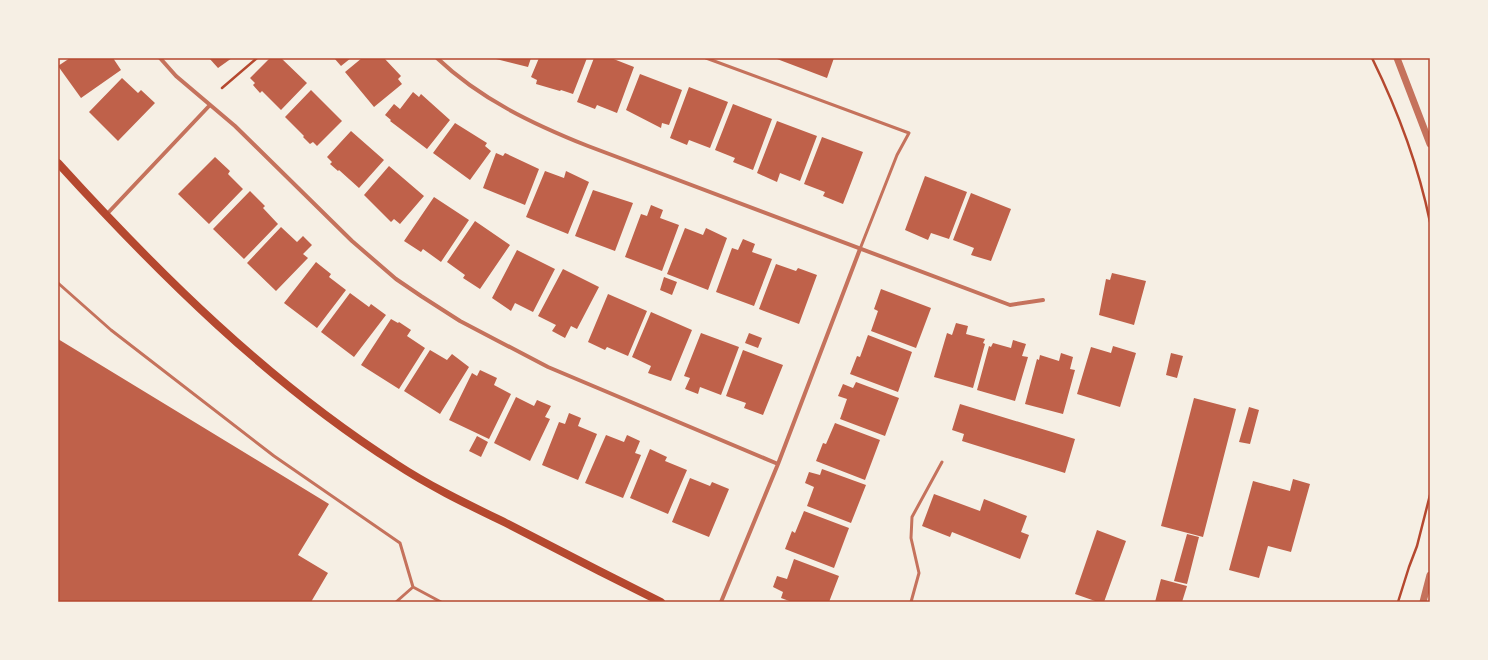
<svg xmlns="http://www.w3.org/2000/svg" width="1488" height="660" font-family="'DM Sans',sans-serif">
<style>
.building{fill:#bf614a}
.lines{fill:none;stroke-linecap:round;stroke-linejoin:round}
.path{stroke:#b5482f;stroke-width:2.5}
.service{stroke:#c5725c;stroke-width:3}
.minor{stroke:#c5725c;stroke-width:4}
.tertiary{stroke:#c5725c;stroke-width:7}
.secondary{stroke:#b5482f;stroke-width:8}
.neatline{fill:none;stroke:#b5482f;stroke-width:1.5}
</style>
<rect width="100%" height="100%" fill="#f6efe4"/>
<path class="building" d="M70 58H113L121 70 81 98 58 66Z
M209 58H232L218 68Z
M270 58H281L307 83 281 110 262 91 260 93 253 85 255 83 250 78Z
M334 58H351L341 66Z
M362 58H384L401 76 398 79 402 84 374 107 345 72Z
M492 58H531L528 67Z
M539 58H587L573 94 561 90 560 91 536 84 537 80 531 77Z
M594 58H611L634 67 617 113 597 105 595 109 577 102Z
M778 58H834L827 78 777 59Z
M640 74 682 90 669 125 662 123 661 128 626 110Z
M122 78 138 93 141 90 155 103 118 141 89 112Z
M689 87 728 102 710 148 689 140 687 145 670 138Z
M311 90 342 121 317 146 313 142 310 144 303 137 304 136 285 117Z
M413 92 419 97 421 94 450 120 427 149 390 121 391 120 385 115 394 104 400 109Z
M733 104 772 119 753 170 733 162 735 158 715 150Z
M777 121 817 136 800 181 780 173 777 182 757 173Z
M455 123 487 143 485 146 491 151 470 180 433 153Z
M351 131 384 160 359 188 339 170 338 171 330 164 332 162 327 157Z
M822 137 863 152 843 204 823 196 825 192 804 184Z
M496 153 503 156 505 153 539 169 525 205 483 188Z
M215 157 230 171 228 174 243 189 209 224 178 194Z
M389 166 424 196 400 224 394 219 391 222 364 195Z
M545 171 564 178 566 171 589 182 568 234 526 217Z
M925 176 967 192 949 239 931 233 928 240 905 230Z
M593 190 633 203 615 251 575 236Z
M250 191 265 206 263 208 278 224 244 259 213 229Z
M971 193 1011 209 991 261 971 255 974 248 953 240Z
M434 197 469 220 441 262 423 249 421 252 404 241Z
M651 205 663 210 660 218 679 225 662 271 625 257 641 214 647 216Z
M475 221 510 245 480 289 463 278 465 275 447 262Z
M281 227 297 242 303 236 312 245 303 254 308 258 276 291 247 263Z
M685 228 703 235 706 228 727 238 708 290 667 274Z
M743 239 755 244 752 252 772 259 754 306 716 292 732 248 738 250Z
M517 250 555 269 533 312 515 303 511 311 492 298Z
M316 262 331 274 329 277 346 290 317 328 284 303Z
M776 264 796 271 798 268 817 275 799 324 759 309Z
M563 269 599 287 577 329 571 326 565 338 552 331 556 325 538 316Z
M1112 273 1146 281 1134 325 1099 315 1106 279 1110 280Z
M664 277 677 282 672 295 660 290Z
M881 289 931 308 916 348 871 331 878 311 874 309Z
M350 293 369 307 371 304 386 315 354 357 321 332Z
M608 294 647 311 628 356 607 347 605 350 588 342Z
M651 312 692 330 671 381 648 373 651 366 632 357Z
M391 319 398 323 399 322 411 330 407 336 425 348 399 389 361 365Z
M956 323 968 326 966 334 985 339 983 343 985 344 973 388 934 377 947 333 952 335Z
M701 333 739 347 721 395 700 387 698 394 685 389 690 378 684 376Z
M749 333 762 338 758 348 745 343Z
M868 335 912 352 898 392 850 374 857 356 860 357Z
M58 339 329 504 298 555 328 573 311 602H58Z
M1013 340 1026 344 1022 356 1028 357 1015 401 977 390 989 346 991 347 993 343 1011 348Z
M1113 346 1136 353 1120 407 1077 394 1091 347 1111 353Z
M430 350 447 360 452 354 469 367 440 414 404 391Z
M743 350 783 365 763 415 744 408 746 403 726 396Z
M1061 353 1073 357 1070 369 1075 370 1063 414 1025 404 1037 359 1039 360 1040 355 1059 361Z
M1171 353 1183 356 1177 378 1166 375Z
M480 370 497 378 494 385 511 394 489 439 449 420 472 373 477 376Z
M856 382 899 398 885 436 840 419 847 399 838 396 843 384 853 388Z
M516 397 534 406 537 400 551 406 545 417 550 419 530 461 494 443Z
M1194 398 1236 409 1203 537 1161 526Z
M960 404 1075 439 1065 473 962 441 964 434 952 430Z
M1249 407 1259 410 1250 444 1239 442Z
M569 413 581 418 578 426 597 434 578 480 542 465 559 422 565 424Z
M835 423 880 440 865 480 816 461 823 443 826 444Z
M606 435 624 442 627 435 640 441 635 453 641 455 623 498 585 483Z
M477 436 488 442 481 457 469 451Z
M650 449 667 457 665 461 687 470 668 514 630 498Z
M822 469 866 485 851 523 807 506 814 487 805 483 809 472 820 475Z
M690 478 710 486 712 482 729 489 709 537 672 522Z
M1293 479 1310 484 1291 552 1268 546 1259 578 1229 570 1253 481 1290 491Z
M934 494 980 511 984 499 1027 516 1021 532 1029 535 1020 559 952 532 950 537 922 526Z
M804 511 849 528 834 568 785 549 792 531 795 533Z
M1097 530 1126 541 1104 602H1098L1075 594Z
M1187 534 1199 537 1187 584 1174 581Z
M794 559 839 576 829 602H792L781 598 783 592 773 587 777 576 787 579Z
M1161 579 1187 586 1182 602H1155Z"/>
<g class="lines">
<path class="path" d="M1372 58C1398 111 1418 164 1430 222
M222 88 257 58
M1398 602 1409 567 1417 546 1430 495"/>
<path class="service" d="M706 58 909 133 897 155 860 249
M58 283 111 330 274 456 400 543 413 587 396 602
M413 587 441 602
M911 602 919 573 911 538 912 517 942 462"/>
<path class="minor" d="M160 58 176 76 235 126 352 241 396 279 421 296 460 321 548 367 778 464
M437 58C480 99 533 124 588 146L1010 305 1043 300
M106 215 210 105
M721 602 778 464 860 249"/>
<path class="tertiary" d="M1397 58 1430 144
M1423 602 1430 575"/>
<path class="secondary" d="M58 163C159 274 269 383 396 464 431 487 469 505 506 523 558 550 609 576 661 602"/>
</g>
<rect width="1488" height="660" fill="none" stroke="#f6efe4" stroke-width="118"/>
<rect x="59" y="59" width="1370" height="542" class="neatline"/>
</svg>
